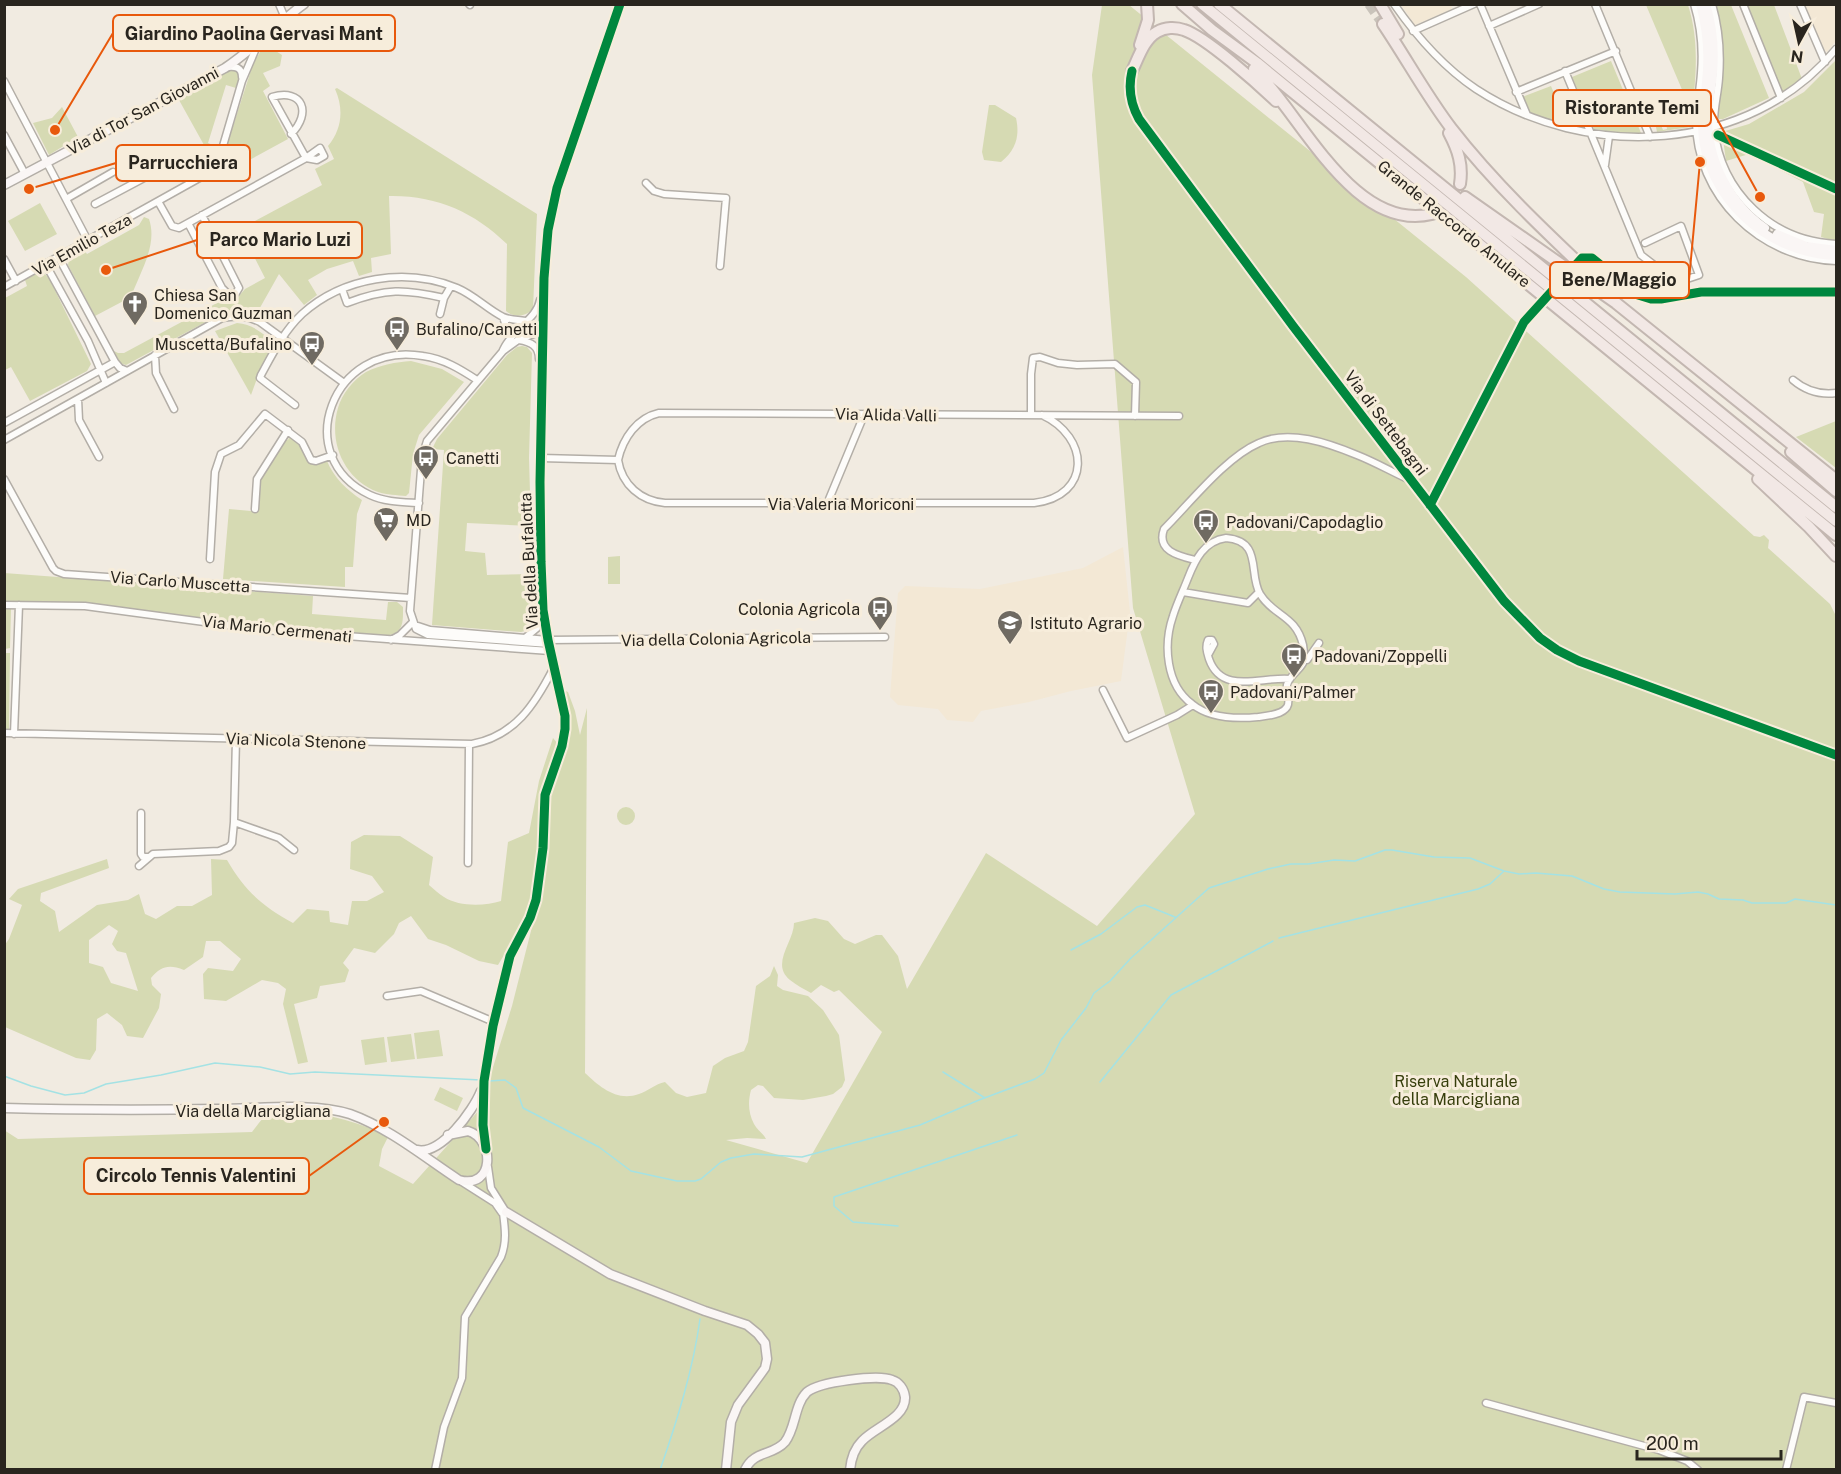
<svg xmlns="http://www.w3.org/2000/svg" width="1841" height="1474" font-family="'Public Sans',sans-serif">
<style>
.built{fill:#f3e8d5}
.green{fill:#d6dab3;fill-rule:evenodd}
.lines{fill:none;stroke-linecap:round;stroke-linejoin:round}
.stream{stroke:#a4e2e4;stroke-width:1.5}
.highway-tunnel{stroke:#c9c3ba;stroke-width:10;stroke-dasharray:10 5;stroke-linecap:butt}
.street-casing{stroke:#b3aea7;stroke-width:9}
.secondary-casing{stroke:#b3aea7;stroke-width:11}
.highway-casing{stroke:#c3b7b1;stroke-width:14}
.street{stroke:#fdfcfa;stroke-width:6}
.secondary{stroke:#faf6f5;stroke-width:8}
.highway{stroke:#f2e8e5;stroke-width:10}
.cycleway-casing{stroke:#f7eddb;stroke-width:13}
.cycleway{stroke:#00873e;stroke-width:9}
.labels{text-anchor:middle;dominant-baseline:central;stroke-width:6;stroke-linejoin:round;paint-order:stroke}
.street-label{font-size:16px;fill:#29251e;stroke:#f7eddb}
.poi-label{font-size:16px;fill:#29251e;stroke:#f7eddb;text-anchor:start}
.park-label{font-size:16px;fill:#363e0c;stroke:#f7eddb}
.leader{fill:none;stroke:#e8590c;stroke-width:2}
.callout-dot{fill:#e8590c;stroke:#f7eddb;stroke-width:2}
.callout{fill:#f7eddb;stroke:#e8590c;stroke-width:2}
.callout-label{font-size:18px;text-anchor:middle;font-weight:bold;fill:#29251e}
</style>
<rect width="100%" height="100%" fill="#f1ebe1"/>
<path class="built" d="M1401 5H1451L1452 9 1415 25Z
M1805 5H1836V41L1827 52 1825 51Z
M1123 547 1130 612 1121 681 1071 691 1029 702 981 711 973 722 947 720 938 709 898 705 890 697 898 593 905 586 980 589 1083 568Z"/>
<path class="green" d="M1746 4 1774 5 1802 79 1792 88 1782 92Z
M1102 5H1129L1466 277 1754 536 1760 537 1764 535 1769 540 1768 548 1830 604 1836 616V1469H5L4 1130 18 1139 252 1132C256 1127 262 1118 267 1115 293 1103 365 1122 388 1137L382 1149 379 1166 413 1184 480 1109 512 1006 535 915 546 796 566 739 561 689 568 692 575 711 580 735 587 708 585 1073C600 1087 617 1102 639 1094 648 1091 655 1084 665 1082L676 1093 687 1097 706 1093 713 1066 725 1058 744 1051 748 1042 756 986 770 976 774 966 778 975 777 986 783 990 808 996 823 1010 839 1035 845 1080 842 1087 833 1094 826 1096 803 1100 774 1098 763 1086 758 1085 751 1090C748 1101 748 1113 754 1124 757 1130 763 1133 766 1139L747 1138 726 1140 807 1163 882 1032 839 990 834 992 821 985 811 993C804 989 796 985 790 980 770 964 794 942 794 923L815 918 828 921 844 939 855 944 876 935H882L898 956 907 989 986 853 1097 926 1195 814 1133 608 1092 75Z
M1646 5H1688C1701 45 1695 87 1690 127L1657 132 1656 127 1661 125 1663 130 1667 129 1666 123 1687 117 1689 106Z
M1716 5H1731L1769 98 1723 119H1719L1718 116C1720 76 1727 44 1716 5Z
M265 44 282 55 280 66 263 73 270 86 263 91 288 139 220 176 218 173 253 64Z
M1836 60V240L1835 241 1821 237 1824 214 1814 212 1803 182 1749 154 1726 161 1722 132 1749 124 1804 92Z
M1611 61 1641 133H1617L1594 129 1572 77Z
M231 69 238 71 240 76 236 88 226 85 208 143 218 147 214 163 179 100Z
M1551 86 1565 120 1579 115 1576 128 1529 113 1522 97Z
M337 88 537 214 533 309C525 317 514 318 506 311L507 244C474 212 436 195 389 196L391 254 371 258 372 272 359 276 353 261 327 269 308 280 317 295 304 305 279 274 257 313 241 309 226 311 126 365 120 363 114 351 118 353H124L228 297H238L245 289 265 278 240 229 322 185 315 169 334 159 328 146C342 129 344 109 335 89Z
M989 105H995L1016 118C1020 136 1016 150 1001 162L984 160 982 152Z
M62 107 78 137 49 155 33 123 52 118Z
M40 203 57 234 25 251 8 221Z
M144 217 149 219C158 245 140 272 131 297L95 316 68 265 69 259 84 250 87 254 139 225Z
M38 273 45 274 50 280 91 364 87 371 30 401 11 367 5 370V298L27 286 25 280Z
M237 323C254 324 264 335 277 345L262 365 251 395 215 331Z
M522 346 527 347 532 353 529 458 531 526 467 523 465 551 485 553 487 575 533 574C534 590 544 629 521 632L432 625 444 450 432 449 437 439 507 355 517 347Z
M411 361 442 369 464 382 419 435 413 454 409 493 406 496C397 495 387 495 378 492 344 479 328 442 338 408 342 394 353 380 366 372 380 365 396 362 411 361Z
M1836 421V468L1796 437Z
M291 433 303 443 309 463 316 464 327 461C334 478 347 490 362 500L357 514 353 567H345V587L223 579 229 509 251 511 254 477 283 437 288 440Z
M620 556V584H608V557Z
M4 573 313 596 312 614 386 620 388 602H397L403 607C403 623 404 634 384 636L251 625 84 602H5Z
M5 607 11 608 10 648 5 649Z
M4 653H10L9 730 5 729Z
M553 738 558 744C551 764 543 785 541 806 537 838 541 873 530 903 522 925 510 945 498 965L479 961 446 945 428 939 411 916 399 923 394 934 375 953 354 948 343 963 349 970 345 982 320 986 317 998 294 1004 308 1062 298 1064 283 1004 286 989 278 983 262 980 226 1001 204 999 203 974 208 968 233 971 241 959 220 941H206L203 957 184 970C169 964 161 966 151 978L152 985 161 994 159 1008 143 1038 127 1036 122 1025 107 1013 97 1019 96 1050 90 1060 76 1058 5 1027 4 946 9 939 22 905 9 899 18 889 107 859 109 868 41 893 40 901 55 911 59 932 97 905 128 900 139 894 145 914 156 919 177 906H192L212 895 211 859 227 860C245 891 262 906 293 923L307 909 329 911 330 922 348 925 352 901H367L384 892 372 876 350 869 351 842 364 835 400 836 433 857 429 885C434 889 439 894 444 897 459 907 485 906 501 901L508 842 529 833 539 781ZM109 925 118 931 112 944 117 951 126 953 138 991 111 983 103 967 89 963V940Z
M617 816a9 9 0 1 1 18 0a9 9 0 1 1-18 0Z
M439 1030 443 1056 417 1059 414 1033Z
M411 1034 415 1059 391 1062 387 1037Z
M384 1037 387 1062 365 1065 361 1040Z
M440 1087 463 1098 457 1111 434 1100Z"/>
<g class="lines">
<path class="stream" d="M1279 938 1478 889 1490 884 1503 872
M1071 950 1101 934 1137 907 1145 905 1175 917
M943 1072 985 1098
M4 1076 31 1086 65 1095 84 1093 106 1084 161 1075 215 1063 260 1067 290 1074 315 1072 481 1080
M489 1081 505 1080 516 1088 523 1108 599 1147 631 1171 677 1181H695L701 1179 721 1162 731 1158 754 1154 802 1157 920 1125 979 1100 1035 1079 1044 1073 1061 1040 1086 1008 1094 993 1110 981 1131 958 1209 888 1268 869 1291 864H1308L1334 860 1355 861 1385 850H1392L1434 857 1470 858 1504 871 1519 874 1536 873 1572 876 1604 889 1620 892 1675 894 1698 892 1708 894 1719 899 1743 900 1752 903H1786L1795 899 1836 905
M1100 1082 1171 995 1273 941
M898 1226 853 1222 834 1206V1197L1017 1135
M660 1470C677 1421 693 1370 700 1319"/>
<path class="highway-tunnel" d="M1369 4 1383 24"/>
<defs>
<path id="street" d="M279 4 285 18
M469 4 470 5
M1394 4C1417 37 1443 67 1476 89 1586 161 1749 155 1836 49
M1480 4 1527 115
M1595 4 1650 137
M1694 4C1701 27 1703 50 1701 73 1700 88 1697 104 1696 119 1695 196 1761 259 1836 261
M1712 4C1719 28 1721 53 1719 78 1718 94 1713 111 1714 128 1721 193 1772 241 1836 244
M1743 4 1781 98
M1800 4 1825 62
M1489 26 1539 4
M1413 31 1474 4
M227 67C235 66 242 67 242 77
M1132 71C1128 88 1130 103 1139 119L1293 326 1504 601 1540 638 1557 650 1579 661 1836 755
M1565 71 1641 255 1675 281H1681L1699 275 1681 226 1645 243
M4 81 88 241
M1516 92 1616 51
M4 135 25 174
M1718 135 1836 189
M1605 165 1609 136
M646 183 654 191 664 194 726 198 720 266
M66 199 113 172
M159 203 172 226 179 228 306 158 320 148 324 156 317 160 306 158 272 97C303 88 312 113 291 134
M95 204 189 154
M188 223 222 288 228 294 236 293 239 288 202 215
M59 258 115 362 120 368 127 371
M4 259 16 281
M1581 260 1586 257 1592 258 1638 295 1651 299H1661L1701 292H1836
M46 265 88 341 106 383
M4 287 212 171 218 163 242 81 257 46
M342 289 347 303C386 288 405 289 444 298
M440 314 444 298 451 286
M503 317 510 338
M518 330 532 327 544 330
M544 330 518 340 503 351 427 441 422 457 410 611 416 629 428 635 549 644
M519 340C531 342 539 346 539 359
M503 350C513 328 537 319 540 300
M155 355 156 373 174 409
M1793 380C1806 391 1820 395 1836 393
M78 399 79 420 99 457
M295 405 260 378 261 375C273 353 284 331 302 314 343 277 406 267 457 288 474 295 487 309 503 317 510 320 519 320 526 321
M1031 415V374L1033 358 1040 357 1058 363 1077 365 1115 364 1136 382 1135 416
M4 423 115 362
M4 440 222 318C237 315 247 316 260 322L344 383
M541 458 618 460C622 485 641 501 665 503H1034C1092 496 1090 437 1042 415
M618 460C623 438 637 418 659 413L1179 416
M4 479 53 568 56 571 64 574 411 598
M419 503C402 502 385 502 370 495 289 457 332 340 423 356 444 359 460 369 477 380
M827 504 864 415
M1430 505 1518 331 1541 303
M255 509 257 479 288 430
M1226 538C1263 541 1248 573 1260 594 1273 616 1296 615 1303 645 1304 651 1305 657 1303 663 1299 671 1289 676 1287 685 1286 692 1291 701 1287 707 1282 715 1266 716 1258 717 1237 719 1209 718 1192 704 1166 685 1163 645 1173 616 1177 603 1183 591 1188 578 1195 560 1204 541 1226 538Z
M210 559 215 472 221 454 239 445 265 414 302 442 311 460 316 461 333 455
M1195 560C1179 556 1156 551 1164 529 1190 503 1226 457 1259 443 1289 429 1328 443 1357 455 1375 462 1392 472 1410 480
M1183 592 1248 603 1259 592
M4 605 85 606 264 630 550 651
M418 626 430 630 548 640 885 637
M525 638 537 628 543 613
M391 640 400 635 413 622
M1208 655 1214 644 1212 640H1208C1205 647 1207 652 1209 659 1222 696 1262 676 1290 679
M1303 660H1307L1319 643
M1103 690 1127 738 1177 715 1193 705
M4 733 472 744C515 736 535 704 553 669
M14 734 19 605
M141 813V854L143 857H149
M234 822 279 838 294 850
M468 863 469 745
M139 866 153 854 219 851 229 847 232 843 234 822 236 739
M387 996 421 991 494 1022
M488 1167 491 1188 506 1212
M462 1182 495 1203 502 1213 506 1212
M1486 1403 1659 1450 1687 1461 1698 1470
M435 1470 444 1427 462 1378 465 1317 501 1257C507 1242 505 1228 503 1213
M1786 1470 1804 1397 1836 1403"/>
<path id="secondary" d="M1700 4C1707 30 1709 56 1706 82 1705 98 1701 113 1702 128 1705 199 1768 254 1836 256
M1706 4C1713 26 1715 50 1713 73 1712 88 1708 103 1708 118 1708 161 1730 203 1765 228
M4 185 225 68C253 50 276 24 304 4
M1777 234 1806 246 1836 250
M4 1108C76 1110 147 1110 218 1109 257 1109 313 1102 350 1114 389 1128 424 1157 459 1180 495 1190 495 1139 468 1131L448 1135
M486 1149 483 1125 484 1081 493 1026 510 956 530 918 536 900 543 848 545 795 562 746 565 729V716L548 640 543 610 541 562 540 482 544 278 548 230 557 188 620 4
M417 1150C441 1155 473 1111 481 1091
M506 1212 610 1274 705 1311 747 1325 758 1334 765 1343 767 1359 765 1368 738 1405 731 1422 726 1470
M745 1470C754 1450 773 1456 785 1442 796 1428 794 1405 807 1392 819 1382 878 1374 892 1380 899 1382 904 1389 905 1397 906 1418 875 1427 862 1441 855 1448 851 1459 850 1470"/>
<path id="highway" d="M1182 4 1212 30 1257 63 1836 535
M1202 4 1836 521
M1219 4 1836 507
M1380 4 1398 34
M1383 24C1406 58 1426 95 1451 128 1496 186 1551 237 1604 287
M1140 45 1148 20 1147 4
M1254 69C1301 114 1353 233 1432 214
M1132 71C1138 59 1144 39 1157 32 1165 27 1176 27 1184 30 1206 37 1258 84 1276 101
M1449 133C1458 150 1463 165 1460 184
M1465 197 1616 303 1836 480
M1791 452 1836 491
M1758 479 1809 527 1836 556"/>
</defs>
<use href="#street" class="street-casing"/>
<use href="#secondary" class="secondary-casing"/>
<use href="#highway" class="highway-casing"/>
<use href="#street" class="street"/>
<use href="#secondary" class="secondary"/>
<use href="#highway" class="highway"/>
<defs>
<path id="cycleway" d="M1132 71C1128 88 1130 103 1139 119L1293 326 1504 601 1540 638 1557 650 1579 661 1836 755
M1718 135 1836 189
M1430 505 1524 322 1582 258H1592L1638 295 1651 299H1661L1701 292H1836
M486 1149 483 1125 484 1081 493 1026 510 956 530 918 536 900 543 848 545 795 562 746 565 729V716L548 640 543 610 541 562 540 482 544 278 548 230 557 188 620 4"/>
</defs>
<use href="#cycleway" class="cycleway-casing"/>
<use href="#cycleway" class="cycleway"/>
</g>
<defs>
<symbol id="church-pin" viewBox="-11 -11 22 30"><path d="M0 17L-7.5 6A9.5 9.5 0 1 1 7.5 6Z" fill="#6f6a62" stroke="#f7eddb"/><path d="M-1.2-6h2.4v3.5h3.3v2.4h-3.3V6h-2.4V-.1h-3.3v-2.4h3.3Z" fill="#fff"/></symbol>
<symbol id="bus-pin" viewBox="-11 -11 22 30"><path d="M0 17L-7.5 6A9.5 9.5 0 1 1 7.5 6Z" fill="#6f6a62" stroke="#f7eddb"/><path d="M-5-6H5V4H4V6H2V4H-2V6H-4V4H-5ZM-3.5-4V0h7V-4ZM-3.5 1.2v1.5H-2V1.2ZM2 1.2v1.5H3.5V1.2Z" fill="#fff"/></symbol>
<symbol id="supermarket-pin" viewBox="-11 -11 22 30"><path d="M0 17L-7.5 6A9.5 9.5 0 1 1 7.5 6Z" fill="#6f6a62" stroke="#f7eddb"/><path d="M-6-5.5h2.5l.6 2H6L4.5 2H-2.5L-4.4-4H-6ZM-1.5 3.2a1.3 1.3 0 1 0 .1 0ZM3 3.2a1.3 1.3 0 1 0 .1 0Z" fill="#fff"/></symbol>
<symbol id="school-pin" viewBox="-11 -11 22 30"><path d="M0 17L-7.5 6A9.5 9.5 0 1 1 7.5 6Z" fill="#6f6a62" stroke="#f7eddb"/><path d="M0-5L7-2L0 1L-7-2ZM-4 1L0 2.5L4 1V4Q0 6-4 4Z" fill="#fff"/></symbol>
</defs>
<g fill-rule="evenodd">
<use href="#church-pin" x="120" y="289" width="30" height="40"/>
<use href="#bus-pin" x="382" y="314" width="30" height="40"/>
<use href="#bus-pin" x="297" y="329" width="30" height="40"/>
<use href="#bus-pin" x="411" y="443" width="30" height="40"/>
<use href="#supermarket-pin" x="371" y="505" width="30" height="40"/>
<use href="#bus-pin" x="1191" y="507" width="30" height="40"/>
<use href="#bus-pin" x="865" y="594" width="30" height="40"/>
<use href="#school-pin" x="995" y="608" width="30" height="40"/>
<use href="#bus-pin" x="1279" y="641" width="30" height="40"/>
<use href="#bus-pin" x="1196" y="677" width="30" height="40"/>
</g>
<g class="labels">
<g class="street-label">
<text transform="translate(143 111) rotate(-28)">Via di Tor San Giovanni</text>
<text transform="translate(1454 224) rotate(39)">Grande Raccordo Anulare</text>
<text transform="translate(82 245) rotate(-29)">Via Emilio Teza</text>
<text transform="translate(886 415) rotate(1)">Via Alida Valli</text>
<text transform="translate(1386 423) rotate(53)">Via di Settebagni</text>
<text x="841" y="504">Via Valeria Moriconi</text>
<text transform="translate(529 561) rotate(-93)">Via della Bufalotta</text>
<text transform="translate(180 582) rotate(4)">Via Carlo Muscetta</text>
<text transform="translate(277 629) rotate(6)">Via Mario Cermenati</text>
<text transform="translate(716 639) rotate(-1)">Via della Colonia Agricola</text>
<text transform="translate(296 741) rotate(2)">Via Nicola Stenone</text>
<text x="253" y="1111">Via della Marcigliana</text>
</g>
<g class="poi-label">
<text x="154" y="295">Chiesa San<tspan x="154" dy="18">Domenico Guzman</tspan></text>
<text x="416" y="329">Bufalino/Canetti</text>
<text x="292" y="344" text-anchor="end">Muscetta/Bufalino</text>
<text x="446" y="458">Canetti</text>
<text x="406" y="520">MD</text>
<text x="1226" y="522">Padovani/Capodaglio</text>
<text x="860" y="609" text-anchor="end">Colonia Agricola</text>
<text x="1030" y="623">Istituto Agrario</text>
<text x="1314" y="656">Padovani/Zoppelli</text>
<text x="1230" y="692">Padovani/Palmer</text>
</g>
<g class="park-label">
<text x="1456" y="1081">Riserva Naturale<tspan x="1456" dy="18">della Marcigliana</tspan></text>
</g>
</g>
<path class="leader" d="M55 130L113 33M1760 197L1711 108M29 189L116 163M106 270L197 240M1700 162L1689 280M384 1122L309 1176"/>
<g class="callout-dot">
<circle cx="55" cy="130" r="6"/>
<circle cx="1760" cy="197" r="6"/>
<circle cx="29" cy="189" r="6"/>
<circle cx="106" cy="270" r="6"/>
<circle cx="1700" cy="162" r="6"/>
<circle cx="384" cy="1122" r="6"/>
</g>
<g class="callout">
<rect x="113" y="15" width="282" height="36" rx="6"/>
<rect x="1553" y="90" width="158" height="36" rx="6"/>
<rect x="116" y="145" width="134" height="36" rx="6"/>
<rect x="197" y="222" width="165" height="36" rx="6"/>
<rect x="1550" y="262" width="139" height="36" rx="6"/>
<rect x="84" y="1158" width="225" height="36" rx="6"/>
</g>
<g class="callout-label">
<text x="254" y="40">Giardino Paolina Gervasi Mant</text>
<text x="1632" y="114">Ristorante Temi</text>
<text x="183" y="169">Parrucchiera</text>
<text x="280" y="246">Parco Mario Luzi</text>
<text x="1619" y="286">Bene/Maggio</text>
<text x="196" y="1182">Circolo Tennis Valentini</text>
</g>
<rect width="1841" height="1474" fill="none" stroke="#29251e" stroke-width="12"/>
<g transform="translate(1799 42) rotate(188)" stroke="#f7eddb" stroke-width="4.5" paint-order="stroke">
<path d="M0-4.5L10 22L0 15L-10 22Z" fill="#29251e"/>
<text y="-9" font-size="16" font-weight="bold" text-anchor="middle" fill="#29251e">N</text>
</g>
<path d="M1637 1450v9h144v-9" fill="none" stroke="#29251e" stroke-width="3"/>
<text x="1646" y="1450" font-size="18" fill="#29251e" stroke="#f7eddb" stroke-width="4.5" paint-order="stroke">200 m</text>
</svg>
